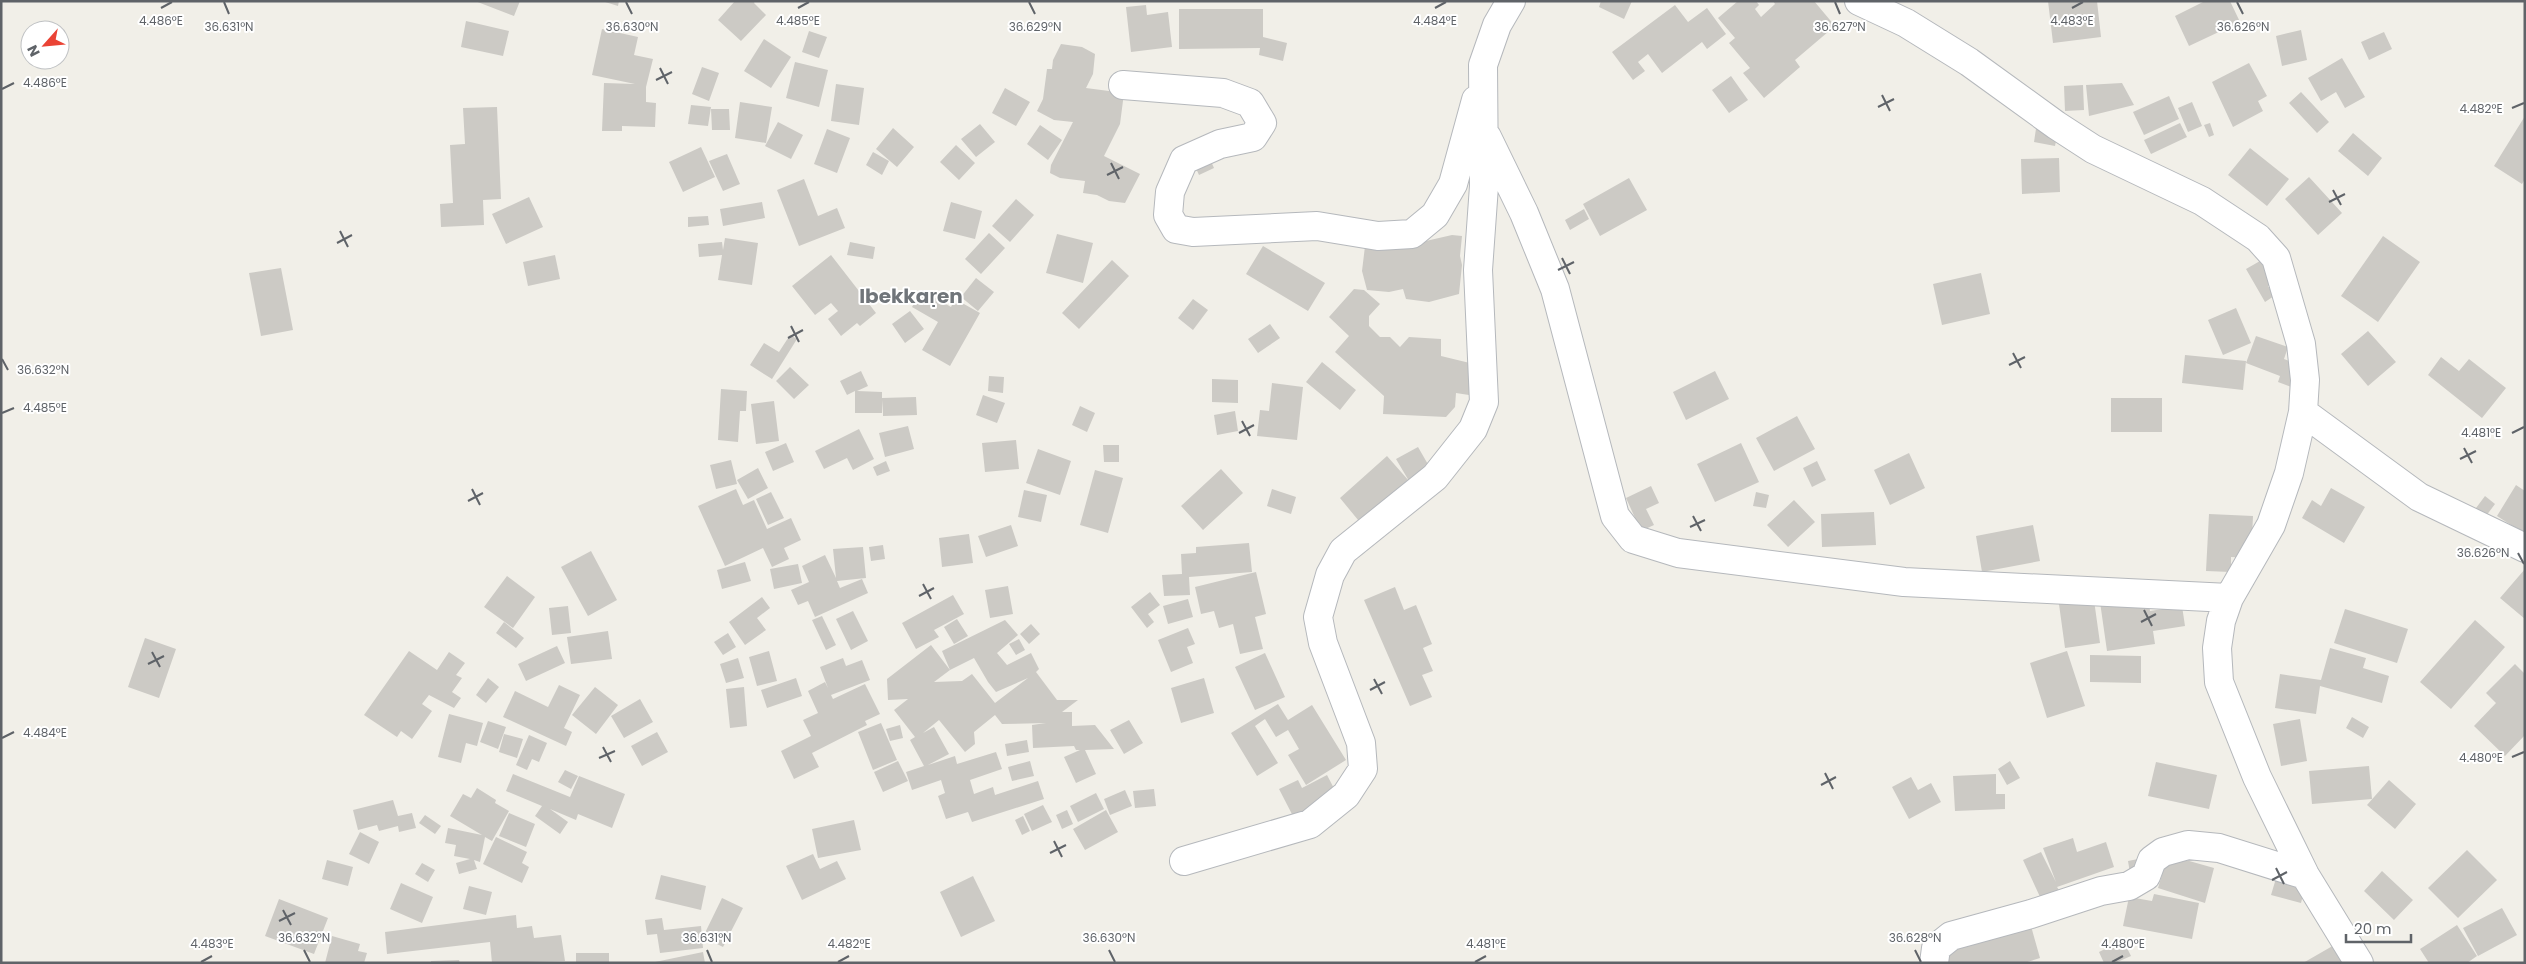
<svg xmlns="http://www.w3.org/2000/svg" width="2526" height="964" font-family="Poppins,sans-serif">
<style>
.building{fill:#cccac5}
.lines{fill:none;stroke-linecap:round;stroke-linejoin:round}
.minor-casing{stroke:#b5b8bc;stroke-width:30}
.minor{stroke:#fff;stroke-width:28}
.ticks{fill:none;stroke:#5f6368;stroke-width:2}
.labels{text-anchor:middle;dominant-baseline:central;stroke-width:4;stroke-linejoin:round;paint-order:stroke}
.quarter-label{font-size:20px;font-weight:bold;fill:#70757a;stroke:#fff}
.ticks-label{font-size:12px;text-anchor:middle;fill:#5f6368;stroke:#fff;stroke-width:4;stroke-linejoin:round;paint-order:stroke}
</style>
<rect width="100%" height="100%" fill="#f1efe8"/>
<path class="building" d="M475 1H520L514 16Z
M602 1H619L618 6Z
M735 1H755L754 3 766 15 741 41 718 20Z
M1601 1H1632L1624 19 1599 7Z
M1738 1H1756L1759 5 1755 9 1761 17 1775 4 1773 1H1814L1835 26 1795 60 1800 67 1764 98 1743 73 1750 68 1729 43 1735 38 1718 18Z
M2048 1H2097L2101 37 2053 43Z
M2205 1H2230L2240 22 2189 46 2175 16Z
M1146 5 1147 15 1168 12 1172 47 1131 52 1126 7Z
M1675 5 1688 22 1707 8 1726 34 1707 49 1702 42 1662 73 1648 54 1638 62 1645 71 1633 80 1612 52Z
M1179 9H1263V37L1287 43 1283 61 1259 55 1260 48 1179 49Z
M466 21 509 31 503 56 461 47Z
M602 29 638 37 634 55 653 59 646 87V102L656 103 655 127 622 126V131H602L604 83 635 84 592 75Z
M2301 30 2307 60 2282 66 2276 36Z
M809 31 827 37 819 58 802 52Z
M2384 32 2392 49 2369 60 2361 42Z
M764 39 791 57 771 88 744 71Z
M1061 44 1082 47 1095 54 1093 74 1086 88 1124 93 1120 124 1104 156 1140 174 1125 203 1109 201 1097 195 1083 193 1085 181 1060 178 1050 173 1051 165 1073 122 1054 120 1037 111 1043 99 1047 69H1052L1053 60Z
M2342 58 2365 97 2345 108 2336 92 2321 101 2308 78Z
M795 62 828 70 819 107 786 98Z
M2249 63 2267 96 2258 101 2263 111 2233 127 2212 82Z
M702 67 719 73 709 101 692 94Z
M1731 76 1748 100 1729 113 1712 90Z
M2122 83 2134 105 2089 116 2086 85Z
M836 84 864 88 859 125 831 121Z
M2083 85 2084 110 2065 111 2064 86Z
M1005 88 1030 102 1016 126 992 113Z
M2301 92 2329 122 2317 133 2289 103Z
M2169 96 2179 119 2144 135 2133 112Z
M740 102 772 107 766 143 735 138Z
M2192 102 2202 126 2188 132 2178 108Z
M691 105 711 107 708 126 688 124Z
M497 107 501 199 483 200 484 225 441 227 440 204 453 203 450 145 465 144 463 108Z
M711 109H729L730 130H712Z
M2525 116V179L2522 184 2494 166Z
M778 122 803 135 791 159 765 146Z
M2037 122 2059 126 2055 146 2034 142Z
M2180 123 2187 137 2151 154 2144 140Z
M2210 123 2214 135 2209 137 2204 125Z
M980 124 995 142 976 157 961 139Z
M1040 125 1062 140 1048 160 1027 144Z
M893 128 914 147 897 167 876 149Z
M827 129 850 138 837 173 814 164Z
M2353 133 2382 158 2368 176 2338 151Z
M956 145 975 163 959 180 940 162Z
M701 147 715 177 683 192 669 162Z
M2250 148 2289 179 2267 206 2228 175Z
M873 152 889 161 882 175 866 165Z
M727 154 740 184 723 191 709 161Z
M1209 157 1214 168 1199 175 1194 164Z
M2059 158 2060 192 2022 194 2021 159Z
M2309 177 2342 213 2318 235 2285 199Z
M1629 178 1647 210 1600 236 1583 204Z
M804 179 818 216 837 208 845 228 799 246 777 190Z
M529 197 543 227 506 244 492 214Z
M1016 199 1034 215 1010 242 992 226Z
M762 202 765 218 723 226 720 209Z
M951 202 982 211 975 239 943 231Z
M1584 209 1589 219 1570 230 1565 220Z
M708 216 709 225 688 227V217Z
M989 233 1005 248 981 274 965 259Z
M1057 234 1093 243 1083 283 1046 273Z
M1452 235 1462 236 1460 256 1462 265 1459 294 1429 302 1406 299 1403 289 1389 292 1367 290 1362 271 1366 238 1389 242 1391 249Z
M2383 236 2420 262 2378 322 2341 296Z
M725 238 758 243 752 285 718 280 722 255 699 257 698 244 722 242 723 250Z
M850 242 875 247 873 259 847 255Z
M1263 246 1325 283 1308 311 1246 274Z
M555 255 560 279 528 286 523 262Z
M831 255 876 313 860 326 857 323 841 336 828 319 838 311 831 303 815 315 792 286Z
M2267 257 2280 279 2268 286 2274 296 2265 302 2246 269Z
M1112 260 1129 276 1079 329 1062 313Z
M281 268 293 330 261 336 249 273Z
M1981 273 1990 314 1942 325 1933 284Z
M976 278 994 292 978 311 961 297Z
M1354 289 1364 290 1380 304 1369 316V326L1380 337H1390L1400 347 1409 337 1441 339V356L1478 365 1469 395 1456 393 1455 407 1446 417 1383 414 1384 396 1335 352 1349 336 1329 317Z
M922 290 951 307 955 299 980 313 950 366 922 350 938 322 912 307Z
M1193 299 1208 310 1193 330 1178 318Z
M2236 308 2251 343 2223 355 2208 320Z
M910 311 924 329 905 343 892 324Z
M1270 324 1280 338 1258 353 1248 339Z
M2368 331 2396 362 2368 386 2341 354Z
M790 335 797 339 772 379 750 365 764 343 779 352Z
M2256 336 2288 347 2284 359 2302 366 2294 388 2278 382 2280 376 2246 363Z
M2185 355 2246 361 2243 390 2182 383Z
M2441 357 2459 371 2469 359 2506 388 2482 418 2428 375Z
M1322 362 1356 390 1340 410 1306 382Z
M790 367 809 385 794 399 776 381Z
M861 371 868 386 857 391 882 392V398L916 397 917 415 883 416V400L882 413H855V391L847 395 840 381Z
M1715 371 1729 399 1686 420 1673 392Z
M989 376 1004 377 1003 393 988 391Z
M1212 379 1238 380V403L1212 402Z
M1272 383 1303 387 1297 440 1257 436 1260 410 1269 411Z
M721 389 747 391 746 411H740L738 442 718 440Z
M983 395 1005 403 997 423 976 415Z
M2111 398H2162V432H2111Z
M774 401 779 441 756 444 751 404Z
M1080 406 1095 413 1087 432 1072 425Z
M1235 411 1238 431 1217 435 1214 415Z
M1797 416 1815 449 1774 471 1756 438Z
M908 426 914 449 885 457 879 433Z
M859 429 874 459 853 470 847 458 824 469 815 451Z
M1016 440 1019 469 985 472 982 443Z
M786 443 794 462 773 471 765 452Z
M1741 443 1759 482 1715 502 1697 464Z
M1103 445H1119V462H1104Z
M1418 447 1433 473 1363 526 1340 498 1387 456 1409 481 1396 459Z
M1038 449 1071 461 1060 495 1026 483Z
M1909 453 1925 488 1890 505 1874 470Z
M731 460 737 484 716 489 710 465Z
M886 461 890 471 877 476 873 467Z
M1817 461 1826 480 1812 487 1803 468Z
M758 468 768 488 748 499 737 480Z
M1221 469 1243 493 1203 530 1181 506Z
M1095 470 1123 478 1108 533 1080 525Z
M2516 485 2525 491V534L2497 516Z
M1651 486 1659 503 1646 509 1654 525 1641 531 1626 498Z
M2331 488 2365 507 2344 543 2302 518 2312 500 2321 506Z
M736 489 743 505 754 500 767 529 791 518 801 540 784 548 789 559 772 567 763 548 725 566 698 506Z
M1272 489 1296 497 1291 514 1267 506Z
M1024 490 1047 495 1041 522 1018 517Z
M771 492 784 518 768 525 756 499Z
M1756 492 1769 495 1766 508 1753 506Z
M2485 496 2495 504 2480 524 2470 516Z
M1794 500 1815 522 1788 547 1767 525Z
M1874 512 1876 545 1822 547 1821 514Z
M2209 514 2253 516 2251 558 2231 557V572L2206 571Z
M1011 525 1018 546 986 557 978 536Z
M2033 525 2040 561 1982 572 1976 536Z
M969 534 973 563 942 567 939 538Z
M1249 543 1252 572 1189 577 1190 595 1164 596 1162 575 1182 574 1181 554 1196 553V547Z
M883 545 885 559 871 561 869 547Z
M863 547 866 578 837 581 840 588 862 579 868 593 815 617 808 601 798 605 791 590 809 582 802 566 825 555 836 578 833 549Z
M591 551 617 600 588 616 561 567Z
M745 562 751 581 722 589 717 570Z
M798 564 802 583 774 589 770 569Z
M2525 569V619L2500 598Z
M1256 572 1266 614 1255 617 1263 649 1240 654 1233 624 1219 628 1214 611 1201 614 1195 587Z
M507 576 535 597 513 628 484 607Z
M1008 586 1013 614 990 618 985 590Z
M1395 587 1404 610 1416 605 1432 644 1423 648 1433 671 1422 675 1432 697 1410 706 1364 600Z
M1150 592 1160 605 1148 614 1154 622 1147 628 1131 607Z
M2093 593 2100 643 2065 648 2058 597Z
M2148 594 2150 611 2182 606 2185 626 2153 631 2155 644 2107 651 2100 602Z
M953 595 964 614 934 630 939 637 916 649 902 623Z
M762 597 770 608 757 618 766 630 745 645 729 622Z
M1188 599 1193 617 1168 624 1163 606Z
M568 606 571 633 552 635 549 608Z
M2345 609 2408 629 2397 663 2334 643Z
M853 611 868 641 851 650 836 619Z
M822 616 836 645 826 650 812 620Z
M957 619 968 636 954 644 944 627Z
M1005 620 1018 635 997 653 1007 665 1031 653 1039 669 1036 672 1057 700H1078L1062 712H1072V726L1095 725 1114 749 1085 750 1096 774 1076 783 1064 757 1080 750H1076L1074 746 1033 748 1032 725 1046 723 1002 724 995 715 974 732 975 744 965 752 939 720 923 733 934 727 949 754 928 765 955 756 957 764 996 752 1002 769 970 780 974 794 993 787 995 795 1038 781 1044 799 972 822 968 812 946 819 938 796 945 793 941 780 912 790 906 772 924 766 910 740 915 737 894 710 908 699 888 700 887 679 931 645 950 670 934 682 962 681 972 674 995 703 1028 678 996 692 988 682 974 658 950 670 942 651Z
M2475 620 2505 647 2451 709 2420 682Z
M504 622 524 638 516 648 496 633Z
M1031 624 1040 634 1029 644 1020 634Z
M1188 628 1195 644 1187 647 1193 663 1171 672 1158 640Z
M608 631 612 659 571 664 567 637Z
M728 633 736 647 723 655 714 642Z
M145 638 176 649 159 698 128 687Z
M1019 639 1025 650 1016 655 1009 644Z
M557 646 565 663 526 681 518 664Z
M2330 648 2366 658 2363 668 2389 676 2382 703 2320 686 2316 714 2275 708 2280 674 2321 680Z
M409 651 437 670 449 652 465 663 456 675 462 678 452 692 461 698 454 708 429 695 422 704 432 711 412 739 401 731 397 737 364 715Z
M769 651 777 681 757 686 749 657Z
M2067 651 2085 706 2047 718 2030 663Z
M1265 653 1285 697 1255 710 1235 667Z
M2090 655 2141 656V683L2090 682Z
M738 658 744 678 726 683 720 664Z
M843 658 846 666 862 660 870 680 831 695 833 699 865 684 880 714 865 721 867 725 812 753 819 767 794 779 781 751 811 736 803 720 818 713 808 691 825 682 828 688 820 667Z
M2515 664 2525 674V735L2505 756 2474 726 2496 703 2486 693Z
M488 678 499 687 486 703 476 695Z
M796 678 802 696 767 708 761 690Z
M1204 678 1214 713 1181 723 1171 688Z
M559 685 580 695 564 728 572 732 566 746 503 717 515 691 548 707Z
M595 687 618 705 596 734 572 715Z
M744 687 747 726 730 728 726 689Z
M640 699 653 722 624 738 611 716Z
M1278 704 1288 720 1312 705 1346 760 1306 785 1288 755 1299 749 1288 730 1276 737 1265 719 1255 726 1278 763 1257 776 1231 733Z
M449 714 483 723 477 746 466 743 461 763 438 757Z
M2352 717 2369 727 2363 738 2346 728Z
M2300 719 2307 761 2281 766 2273 724Z
M1129 720 1143 743 1124 754 1110 730Z
M488 721 506 727 498 749 480 742Z
M881 723 897 760 873 770 858 732Z
M900 725 903 738 890 741 886 729Z
M657 732 668 752 642 766 631 746Z
M504 734 523 739 517 758 499 752Z
M529 735 547 743 539 762 532 759 527 770 516 765Z
M1027 740 1029 752 1007 756 1005 744Z
M898 761 908 781 883 792 874 772Z
M1030 761 1034 776 1012 781 1008 767Z
M2010 761 2020 778 2007 785 1998 769Z
M2156 762 2217 775 2209 809 2148 796Z
M2369 766 2372 799 2312 804 2309 771Z
M565 770 578 776 571 789 558 782Z
M513 774 570 797 579 776 625 794 612 828 578 814 576 820 550 809 568 822 560 834 535 816 542 806 506 791Z
M1996 774V794H2005V809L1955 811 1953 776Z
M1327 775 1339 798 1295 820 1279 789 1298 780 1302 788Z
M1911 777 1918 790 1931 783 1941 802 1909 819 1892 787Z
M2389 780 2416 804 2395 829 2367 805Z
M477 788 496 800 495 803 509 811 492 841 485 837 480 862 474 860 477 869 459 874 456 863 470 859 454 856 456 845 445 843 448 828 482 835 450 816 463 794 471 798Z
M1154 789 1156 806 1135 808 1133 791Z
M1125 790 1132 806 1110 815 1104 799Z
M1096 793 1104 809 1078 822 1070 806Z
M393 800 398 816 412 813 416 828 399 832 398 826 379 831 377 825 358 830 353 810Z
M1043 805 1052 822 1032 831 1024 814Z
M1067 810 1073 824 1062 829 1056 815Z
M1106 810 1118 832 1085 850 1073 829Z
M509 813 535 824 526 847 499 836Z
M425 815 441 826 435 834 419 823Z
M1023 816 1030 831 1022 835 1015 820Z
M854 820 861 850 818 858 812 829Z
M360 832 379 842 369 864 349 854Z
M496 837 527 852 522 863 529 867 522 883 483 864Z
M2073 838 2077 852 2106 842 2114 867 2057 887 2059 890 2041 899 2023 860 2041 852 2056 882 2043 848Z
M2467 850 2497 880 2458 918 2428 888Z
M813 854 820 869 837 861 846 879 802 900 786 866Z
M2168 855 2214 868 2205 903 2158 888Z
M2143 858 2130 873 2128 861Z
M327 860 353 867 348 886 322 879Z
M422 863 435 870 428 882 415 874Z
M2382 871 2413 900 2394 920 2364 891Z
M661 875 706 886 701 910 655 899Z
M2277 875 2306 883 2301 903 2271 895Z
M973 876 995 921 961 937 940 892Z
M401 883 433 897 422 923 390 909Z
M469 886 492 892 486 915 463 909Z
M2154 894 2199 903 2192 939 2123 926 2129 897 2152 901Z
M722 898 743 908 723 947 703 937Z
M279 899 328 918 314 954 265 936Z
M2502 908 2517 935 2478 956 2463 928Z
M516 915 517 928 532 926 534 938 561 935 565 961 492 963 490 942 387 954 385 932Z
M662 918 664 930 701 926 703 948 660 953 657 934 647 935 645 920Z
M2029 919 2040 958 2024 963H1943L1938 946Z
M2457 925 2477 956 2467 963H2429L2420 949Z
M332 936 360 944 358 951 367 953 364 963H325Z
M2123 940 2131 956 2115 963H2104L2099 952Z
M2336 944 2346 963H2303Z
M703 952 705 963H655V962Z
M576 953H609V963H576Z
M459 960 460 963H431V961Z"/>
<g class="lines">
<defs>
<path id="minor" d="M1859 1 1906 23 1969 62 2056 125 2093 149 2202 201 2258 238 2276 258 2301 344 2305 380 2303 412 2289 473 2271 525 2229 598 2221 621 2217 648 2219 682 2257 777 2305 875 2359 963
M1123 85 1223 93 1250 103 1262 123 1253 137 1220 144 1184 160 1170 192 1168 215 1176 229 1193 232 1317 226 1378 236 1412 234 1435 215 1453 184 1476 100
M1487 137 1524 213 1555 289 1615 516 1633 539 1678 553 1904 582 2229 598
M2303 412 2419 497 2525 548
M1184 861 1310 824 1346 795 1363 769 1361 743 1323 643 1318 617 1330 575 1343 551 1435 477 1473 429 1484 402 1478 270 1484 186 1483 65 1497 25 1511 1
M1934 963 1936 948 1951 936 2031 914 2101 891 2129 886 2146 876 2152 860 2163 852 2188 845 2219 848 2305 875"/>
</defs>
<use href="#minor" class="minor-casing"/>
<use href="#minor" class="minor"/>
</g>
<path class="ticks" d="M224 2 229 14M626 2 632 14M1029 2 1035 14M1835 2 1840 14M2237 2 2243 14M161 8 172 2M798 8 809 2M1435 8 1446 2M2072 8 2083 2M660 68 668 84M656 80 672 72M2 89 14 83M1882 95 1890 111M1878 107 1894 99M2512 108 2524 103M1111 163 1119 179M1107 175 1123 167M2333 190 2341 205M2329 202 2345 194M340 231 348 247M337 243 352 235M1562 258 1570 274M1558 270 1574 262M791 326 799 342M788 338 803 330M2013 353 2021 368M2 359 8 370M2009 365 2025 357M2 413 14 408M1242 421 1250 436M1239 433 1254 425M2512 433 2524 427M2464 448 2472 463M2460 459 2476 451M472 489 480 505M468 501 483 493M1693 516 1701 531M1690 527 1705 520M2518 553 2524 564M923 584 931 599M919 596 934 588M2144 610 2152 626M2141 622 2156 614M152 652 160 667M148 664 164 656M1374 679 1382 694M1370 690 1385 682M2 738 14 732M603 747 611 762M2512 757 2524 752M599 758 615 751M1825 773 1833 789M1821 785 1836 777M1054 841 1062 857M1050 853 1066 845M2276 868 2284 884M2272 880 2287 872M283 910 291 925M279 921 295 913M304 950 310 962M707 950 712 962M1109 950 1115 962M1915 950 1921 962M201 962 212 956M838 962 849 956M1475 962 1486 956M2112 962 2123 956"/>
<g class="labels">
<g class="quarter-label">
<text x="911" y="296">Ibekkaṛen</text>
</g>
</g>
<g class="ticks-label">
<text x="161" y="25">4.486°E</text>
<text x="798" y="25">4.485°E</text>
<text x="1435" y="25">4.484°E</text>
<text x="2072" y="25">4.483°E</text>
<text x="229" y="31">36.631°N</text>
<text x="632" y="31">36.630°N</text>
<text x="1035" y="31">36.629°N</text>
<text x="1840" y="31">36.627°N</text>
<text x="2243" y="31">36.626°N</text>
<text x="45" y="87">4.486°E</text>
<text x="2481" y="113">4.482°E</text>
<text x="43" y="374">36.632°N</text>
<text x="45" y="412">4.485°E</text>
<text x="2481" y="437">4.481°E</text>
<text x="2483" y="557">36.626°N</text>
<text x="45" y="737">4.484°E</text>
<text x="2481" y="762">4.480°E</text>
<text x="304" y="942">36.632°N</text>
<text x="707" y="942">36.631°N</text>
<text x="1109" y="942">36.630°N</text>
<text x="1915" y="942">36.628°N</text>
<text x="212" y="948">4.483°E</text>
<text x="849" y="948">4.482°E</text>
<text x="1486" y="948">4.481°E</text>
<text x="2123" y="948">4.480°E</text>
</g>
<rect width="2526" height="964" fill="none" stroke="#5f6368" stroke-width="5"/>
<g transform="translate(45 45) rotate(243)"><circle r="24" fill="#ffffff" stroke="#bfc1c3"/>
<path d="M0-4L9 19L0 12L-9 19Z" fill="#ea4335"/>
<text y="-8" font-size="14" font-weight="bold" text-anchor="middle" fill="#5f6368">N</text>
</g>
<path d="M2346 934v8h65v-8" fill="none" stroke="#5f6368" stroke-width="2.5"/>
<text x="2354" y="934" font-size="15" fill="#5f6368" stroke="#ffffff" stroke-width="4" paint-order="stroke">20 m</text>
</svg>
